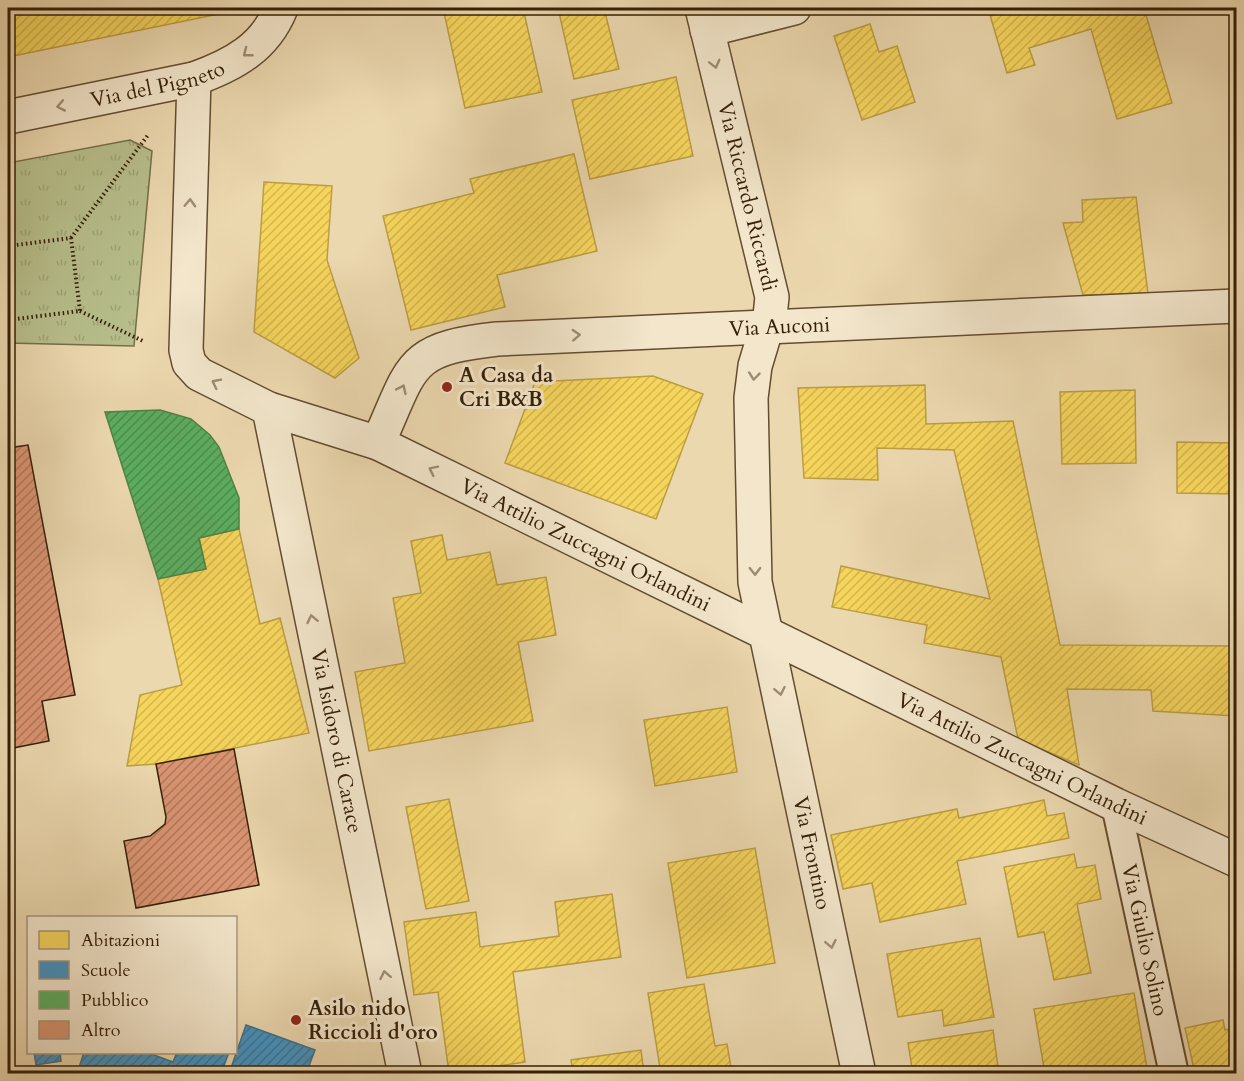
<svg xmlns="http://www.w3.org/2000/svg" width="1244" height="1081" font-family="Cardo,serif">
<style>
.park{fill:url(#park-tufts);stroke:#766f49;stroke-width:1.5}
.homes{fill:url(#homes-hatch);stroke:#bc9e42;stroke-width:1.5}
.schools{fill:url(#schools-hatch);stroke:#3f708a;stroke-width:1.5}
.public{fill:url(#public-hatch);stroke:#4f8346;stroke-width:1.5}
.building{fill:url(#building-hatch);stroke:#351f06;stroke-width:1.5}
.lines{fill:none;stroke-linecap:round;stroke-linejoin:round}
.service-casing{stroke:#634d30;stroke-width:32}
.minor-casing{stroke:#634d30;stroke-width:36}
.path{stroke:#351f06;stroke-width:4;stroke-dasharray:1.5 3;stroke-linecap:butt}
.service{stroke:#f3e6cb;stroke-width:28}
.minor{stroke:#f3e6cb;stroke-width:33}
.oneway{stroke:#9e8c72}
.poi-dot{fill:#8f2418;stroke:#f3e6cb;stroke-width:2}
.labels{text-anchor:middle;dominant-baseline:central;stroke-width:6;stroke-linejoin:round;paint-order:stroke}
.street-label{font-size:21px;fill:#351f06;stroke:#f3e6cb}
.poi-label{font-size:21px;font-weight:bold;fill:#351f06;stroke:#f3e6cb;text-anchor:start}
</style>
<defs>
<pattern id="park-tufts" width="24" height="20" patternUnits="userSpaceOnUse" patternTransform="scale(1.5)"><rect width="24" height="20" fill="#b7bf8c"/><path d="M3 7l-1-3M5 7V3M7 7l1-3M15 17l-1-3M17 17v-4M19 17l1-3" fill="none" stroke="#9ea477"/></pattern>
<pattern id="homes-hatch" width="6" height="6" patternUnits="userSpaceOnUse" patternTransform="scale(1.5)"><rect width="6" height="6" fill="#f6d55c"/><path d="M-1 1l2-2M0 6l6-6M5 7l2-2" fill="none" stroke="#d4b64e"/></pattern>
<pattern id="schools-hatch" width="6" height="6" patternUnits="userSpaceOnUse" patternTransform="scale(1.5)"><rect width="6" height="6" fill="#4393c3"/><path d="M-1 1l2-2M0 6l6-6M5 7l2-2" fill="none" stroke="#39779c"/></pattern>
<pattern id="public-hatch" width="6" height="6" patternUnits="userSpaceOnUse" patternTransform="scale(1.5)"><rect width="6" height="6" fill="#5aae61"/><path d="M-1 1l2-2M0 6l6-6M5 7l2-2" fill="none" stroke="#4b8d4e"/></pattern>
<pattern id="building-hatch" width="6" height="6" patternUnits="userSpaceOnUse" patternTransform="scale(1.5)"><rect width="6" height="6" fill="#db9573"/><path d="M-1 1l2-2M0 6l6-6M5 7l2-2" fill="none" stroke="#b2795c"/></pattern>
</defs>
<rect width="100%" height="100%" fill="#ecd8af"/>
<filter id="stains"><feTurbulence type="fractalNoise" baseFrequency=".00333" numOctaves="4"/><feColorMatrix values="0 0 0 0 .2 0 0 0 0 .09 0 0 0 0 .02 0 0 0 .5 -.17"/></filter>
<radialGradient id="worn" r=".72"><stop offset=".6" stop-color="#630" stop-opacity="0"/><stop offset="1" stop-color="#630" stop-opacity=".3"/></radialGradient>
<path class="park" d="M130 140 152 151 134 346 8 343V163Z"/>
<path class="homes" d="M8 8H223L224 13 8 57Z
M443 8H523L542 92 465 108Z
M558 8H604L619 69 574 79Z
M988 8H1144L1172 103 1117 119 1091 29 1029 48 1035 65 1007 73Z
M870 24 879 52 897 46 915 102 862 120 834 36Z
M676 77 693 156 590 179 572 100Z
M574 154 597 251 497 275 505 307 411 330 383 216 474 193 470 179Z
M264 182 332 186 327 260 359 358 335 378 254 332Z
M1136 197 1148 294 1083 295 1063 223 1083 222 1082 200Z
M653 376 703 394 656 519 505 463 535 382Z
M925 385 926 424 1013 421 1060 645 1236 646V716L1153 711 1151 690 1067 689 1079 765 1018 739 1001 657 924 643 927 625 832 607 841 566 990 599 954 450 877 448 878 480 804 478 798 388Z
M1135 390 1136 463 1062 464 1060 392Z
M1177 442 1236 443V494L1177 493Z
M239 529 260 624 280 618 309 733 156 764 127 766 140 695 182 685 158 579 206 569 199 538Z
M442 535 447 560 490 552 497 585 546 577 556 635 518 642 533 721 369 751 355 672 405 663 393 598 421 593 411 541Z
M727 707 737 772 655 786 644 720Z
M449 799 469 901 426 909 406 807Z
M1044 800 1047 816 1064 813 1069 838 957 861 966 904 880 922 872 883 843 889 831 835 957 809 959 818Z
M755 848 775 963 687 978 668 863Z
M1074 854 1077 868 1095 865 1101 899 1077 904 1091 973 1054 980 1044 932 1018 937 1004 867Z
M612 894 621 957 513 972 525 1062 449 1073 438 992 414 995 404 922 476 912 480 947 559 936 555 902Z
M980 938 994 1017 944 1026 942 1010 898 1017 887 954Z
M704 984 715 1046 727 1044 732 1074H661L648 993Z
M1134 993 1148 1074H1045L1034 1009Z
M1223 1020 1225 1030 1236 1027V1074H1195L1185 1028Z
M993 1030 999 1074H913L908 1043Z
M641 1050 644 1074H573L571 1060Z"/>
<path class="schools" d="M246 1025 315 1050 306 1074H248L231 1068Z
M34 1052H60L61 1061 36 1065Z
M84 1052H146L173 1062 177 1052H229L221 1074H77Z"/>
<path class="public" d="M160 410 191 419 210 435 219 447 239 498V529L199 538 206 569 158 579 105 412Z"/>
<path class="building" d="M28 445 75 695 42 701 49 741 8 749V448Z
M234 749 259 885 136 908 124 841 150 836 165 824 166 817 156 764Z"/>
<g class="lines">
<defs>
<g id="service">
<path id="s1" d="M1116 805 1174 1074"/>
</g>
<g id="minor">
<path id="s2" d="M702 8 772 297 770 316 755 366 751 398 755 582 859 1074"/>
<path d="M707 30 794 8"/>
<path id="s3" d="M194 79 186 350 189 363 199 374 269 409 378 443 1116 805 1236 860"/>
<path id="s4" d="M8 117 194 79C233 65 265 48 281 8"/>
<path id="s5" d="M269 409 405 1074"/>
<path id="s6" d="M378 443C413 366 406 349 497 339L1236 306"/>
</g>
</defs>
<use href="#service" class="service-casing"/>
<use href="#minor" class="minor-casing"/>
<path class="path" d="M71 238 148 135
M8 246 71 238 80 311 8 320
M80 311 145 342"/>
<use href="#service" class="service"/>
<use href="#minor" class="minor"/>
</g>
<defs><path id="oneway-chevron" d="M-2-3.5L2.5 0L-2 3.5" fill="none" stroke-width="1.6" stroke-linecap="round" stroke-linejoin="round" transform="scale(1.5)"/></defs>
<g class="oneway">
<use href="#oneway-chevron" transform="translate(247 53) rotate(142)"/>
<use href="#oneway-chevron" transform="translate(715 64) rotate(76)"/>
<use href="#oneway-chevron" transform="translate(61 106) rotate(169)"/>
<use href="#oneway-chevron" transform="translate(190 203) rotate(-88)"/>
<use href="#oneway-chevron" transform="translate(576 335) rotate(-3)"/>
<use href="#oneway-chevron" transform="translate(754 376) rotate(96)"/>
<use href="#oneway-chevron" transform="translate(216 383) rotate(-153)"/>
<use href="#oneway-chevron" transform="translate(402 389) rotate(-65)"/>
<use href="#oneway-chevron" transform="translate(433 470) rotate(-154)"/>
<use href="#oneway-chevron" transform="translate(755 571) rotate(89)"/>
<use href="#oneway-chevron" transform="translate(312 619) rotate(-102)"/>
<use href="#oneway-chevron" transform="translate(780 691) rotate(79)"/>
<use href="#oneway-chevron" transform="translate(831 944) rotate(79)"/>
<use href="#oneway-chevron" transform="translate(385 975) rotate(-101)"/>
</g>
<g class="poi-dot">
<circle cx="447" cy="387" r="6"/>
<circle cx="296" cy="1020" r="6"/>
</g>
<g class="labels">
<g class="street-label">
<text stroke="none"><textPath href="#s4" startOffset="153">Via del Pigneto</textPath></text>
<text stroke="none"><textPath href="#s2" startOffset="194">Via Riccardo Riccardi</textPath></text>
<text stroke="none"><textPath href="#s6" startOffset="456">Via Auconi</textPath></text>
<text stroke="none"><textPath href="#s3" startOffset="723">Via Attilio Zuccagni Orlandini</textPath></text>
<text stroke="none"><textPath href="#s5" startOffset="339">Via Isidoro di Carace</textPath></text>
<text stroke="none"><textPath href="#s3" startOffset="1209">Via Attilio Zuccagni Orlandini</textPath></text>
<text stroke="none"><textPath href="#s2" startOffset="862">Via Frontino</textPath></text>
<text stroke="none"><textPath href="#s1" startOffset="138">Via Giulio Solino</textPath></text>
</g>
<g class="poi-label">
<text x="459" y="375">A Casa da<tspan x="459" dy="24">Cri B&amp;B</tspan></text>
<text x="308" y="1008">Asilo nido<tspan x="308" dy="24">Riccioli d'oro</tspan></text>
</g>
</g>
<rect width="1244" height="1081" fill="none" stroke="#ecd8af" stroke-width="30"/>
<rect x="9" y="9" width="1226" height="1063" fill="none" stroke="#351f06" stroke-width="3"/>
<rect x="15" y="15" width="1214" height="1051" fill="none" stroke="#351f06" stroke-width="1.5"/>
<rect x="27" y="916" width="210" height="138" fill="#f3e6cb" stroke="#a7967c" stroke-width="1.5"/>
<rect x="39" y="931" width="30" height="18" fill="#f6d55c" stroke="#a7967c" stroke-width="1.5"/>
<text x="81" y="946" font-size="18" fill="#351f06">Abitazioni</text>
<rect x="39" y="961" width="30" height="18" fill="#4393c3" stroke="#a7967c" stroke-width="1.5"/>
<text x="81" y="976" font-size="18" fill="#351f06">Scuole</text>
<rect x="39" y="991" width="30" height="18" fill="#5aae61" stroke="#a7967c" stroke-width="1.5"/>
<text x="81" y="1006" font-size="18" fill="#351f06">Pubblico</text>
<rect x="39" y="1021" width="30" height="18" fill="#db9573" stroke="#a7967c" stroke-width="1.5"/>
<text x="81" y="1036" font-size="18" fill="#351f06">Altro</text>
<rect width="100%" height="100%" filter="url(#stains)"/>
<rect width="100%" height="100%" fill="url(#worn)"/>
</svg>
